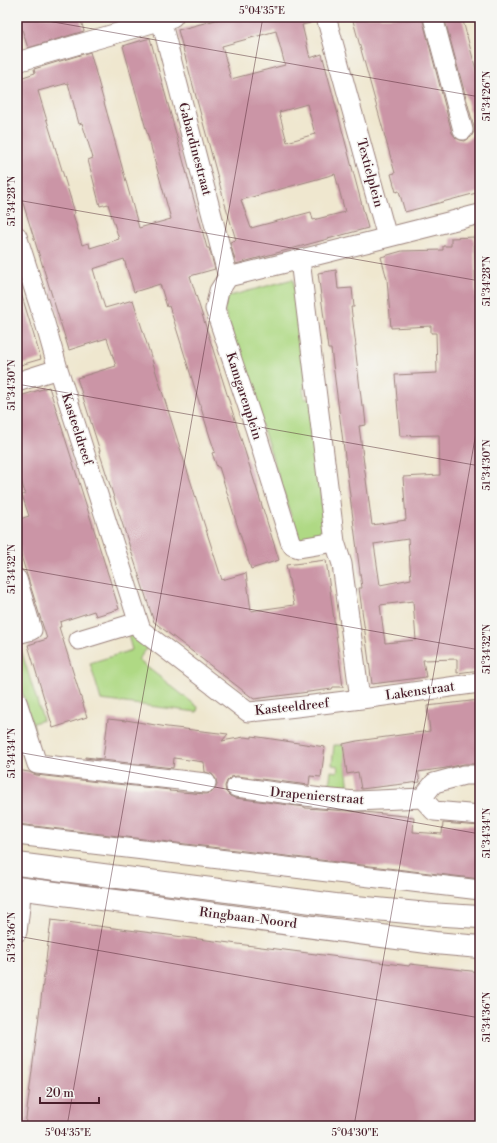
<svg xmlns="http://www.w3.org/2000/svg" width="497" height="1143" font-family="'Libre Bodoni',serif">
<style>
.green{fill:#afd984;stroke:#7c7c58}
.building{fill:#cb95a6;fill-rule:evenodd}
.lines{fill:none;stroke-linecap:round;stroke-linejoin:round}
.minor-casing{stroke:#9c837d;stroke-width:21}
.major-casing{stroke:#9c837d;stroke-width:24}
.minor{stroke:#fff;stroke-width:19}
.major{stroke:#fff;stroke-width:22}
.ticks{fill:none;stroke:#4a1f2b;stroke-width:1;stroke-opacity:0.45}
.labels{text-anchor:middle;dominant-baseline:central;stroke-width:3;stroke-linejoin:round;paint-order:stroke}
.street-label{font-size:13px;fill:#4a1f2b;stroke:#f6f6f2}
.neatline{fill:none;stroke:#4a1f2b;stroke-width:1.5}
.ticks-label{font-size:10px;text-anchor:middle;fill:#4a1f2b}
</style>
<rect width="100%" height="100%" fill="#f6f6f2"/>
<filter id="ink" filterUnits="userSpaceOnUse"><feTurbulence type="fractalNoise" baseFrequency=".025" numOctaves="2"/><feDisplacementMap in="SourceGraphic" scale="8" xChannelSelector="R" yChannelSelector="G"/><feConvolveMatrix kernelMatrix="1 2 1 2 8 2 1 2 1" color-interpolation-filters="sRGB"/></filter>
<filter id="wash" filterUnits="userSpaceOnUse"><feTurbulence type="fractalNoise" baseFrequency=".012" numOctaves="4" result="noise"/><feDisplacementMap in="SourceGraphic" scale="16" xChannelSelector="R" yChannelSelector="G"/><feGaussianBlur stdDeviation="0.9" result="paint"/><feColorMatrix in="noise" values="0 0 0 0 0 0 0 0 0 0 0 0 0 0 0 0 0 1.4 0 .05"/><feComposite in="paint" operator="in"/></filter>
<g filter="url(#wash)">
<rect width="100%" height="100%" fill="#efe7cf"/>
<path class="green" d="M293 279 309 386 303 388 305 399 311 398 325 535 299 540 224 309 226 297Z
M136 633 149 646 138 660 198 707 197 712 101 700 90 663 132 650 128 635Z
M20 647 43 720 33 723 35 733 17 676V648Z
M334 745H344L349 791 328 793 331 771 337 772 338 766 332 765Z"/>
<g id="blocks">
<path class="building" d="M18 17H80L84 31 28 48Z
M227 17H309L310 23 302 25 310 58 322 54 368 228 236 264 230 242 236 240 225 204 178 30ZM276 31 285 65 231 79 222 46ZM307 104 315 134 287 142 279 112ZM335 174 345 212 313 220 311 212 251 228 241 200Z
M352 17H422L452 133 456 138 460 140 465 141 471 137 474 132V127L444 17H462L480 85V192L405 212 399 191 396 192 391 174 395 173Z
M150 38 207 248H209L215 269 190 276 279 560 251 569 219 467H217L212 453 215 452 210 437 174 321 169 306 167 307 160 284 134 292 124 259 93 269 98 286 105 308 133 300 222 580 246 573 251 611 294 605 286 565 326 560 343 687H333L332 689 254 699 154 622 99 451H100L77 378 116 366 107 338 69 350 17 184V79L35 73 34 69 90 52 139 228 171 219 123 46ZM68 83 79 124 82 123 93 158 88 160 100 206 108 204 119 239 90 248 89 243 82 245 73 214 75 213 38 91Z
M474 237 480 418V670L457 673V659L423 660 426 677 372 684 359 588H362L331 349H328L318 273 336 270 338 289 352 288 354 307H351L356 346H355L362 406H364L366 425 359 426 372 525 406 520 403 477 440 475 439 435 400 436 395 375 437 373 436 333H431V326L391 328 387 279 381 257 402 251 443 250V246H451V238ZM408 539 411 579 380 585 374 544ZM413 601 416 640 385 643 380 605Z
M21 293 41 359 17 366V294Z
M49 387 119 609 96 616 94 611 60 622 61 627H59L87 717 53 728 28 645 47 639 17 543V520L29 516 22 495 25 494 17 465V397Z
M480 700V764H464L446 768 418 772 420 782 361 789 358 772 347 774 343 744 357 741 430 731 427 706Z
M108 719 126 721V720L167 727 228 734 222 741 244 737 252 738V736L325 747 321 777 310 776 309 785 237 776 231 777 227 781 225 786 226 792 230 796 235 798 305 807V808L364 812 414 817 413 832 442 834 443 823 480 826V879L17 824V770L29 772 36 775 170 790 169 791 205 794 211 793 215 789 217 785 216 779 212 774 205 772 204 762 174 758 173 768 85 758V757L103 759Z
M51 920 409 966 410 964 480 972V1126H25Z"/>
</g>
</g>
<g filter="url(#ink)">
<use href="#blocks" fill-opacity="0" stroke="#9c837d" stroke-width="1"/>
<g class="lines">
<defs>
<path id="minor" d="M326 17 387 237
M433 17 463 130
M161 20 228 277
M17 62 173 17
M17 236 45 323 58 369 141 630 248 712C326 705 403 693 480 683
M300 260 335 542 342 564 360 699
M17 382 58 369
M335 542 299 548 293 546 290 541 255 428 215 309 219 291 228 277C312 257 396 235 480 214
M17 579 32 630 17 634
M79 640 138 622
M17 702 37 764 206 783
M236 787 321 798 356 801 422 798 434 783 464 775H480
M422 798 434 811 480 815
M17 835 480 890
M17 932 20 907 21 888"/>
<path id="major" d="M17 864 335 905 428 914 480 917
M17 888 435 943 480 947"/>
</defs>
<use href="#minor" class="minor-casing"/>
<use href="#major" class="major-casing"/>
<use href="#minor" class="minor"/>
<use href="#major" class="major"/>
</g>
</g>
<path class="ticks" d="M25 17 480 97M17 200 480 281M17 384 480 466M17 568 480 650M17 752 480 834M17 936 480 1018M17 1120 48 1126M67 1126 263 17M354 1126 480 410"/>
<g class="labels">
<g class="street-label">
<text transform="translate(195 149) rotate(75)">Gabardinestraat</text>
<text transform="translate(370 173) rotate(75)">Textielplein</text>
<text transform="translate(244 396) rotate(72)">Kamgarenplein</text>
<text transform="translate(77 429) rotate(72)">Kasteeldreef</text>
<text transform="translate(420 691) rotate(-8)">Lakenstraat</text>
<text transform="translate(292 707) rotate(-6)">Kasteeldreef</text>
<text transform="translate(317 796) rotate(5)">Drapenierstraat</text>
<text transform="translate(248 918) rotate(7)">Ringbaan-Noord</text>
</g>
</g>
<rect width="497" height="1143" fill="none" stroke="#f6f6f2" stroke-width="44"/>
<path d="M40 1097v6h59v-6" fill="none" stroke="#4a1f2b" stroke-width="2"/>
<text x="46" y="1097" font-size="12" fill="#4a1f2b" stroke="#f6f6f2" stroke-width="3" paint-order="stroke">20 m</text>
<rect x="22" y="22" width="453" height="1099" class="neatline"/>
<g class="ticks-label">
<text x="262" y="14">5°04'35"E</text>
<text transform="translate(486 96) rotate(-90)" y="4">51°34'26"N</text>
<text transform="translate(11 201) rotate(-90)" y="4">51°34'28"N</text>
<text transform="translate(486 281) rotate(-90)" y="4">51°34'28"N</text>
<text transform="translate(11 385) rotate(-90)" y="4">51°34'30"N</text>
<text transform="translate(486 465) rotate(-90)" y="4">51°34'30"N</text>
<text transform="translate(11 569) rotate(-90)" y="4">51°34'32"N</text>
<text transform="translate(486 649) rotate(-90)" y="4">51°34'32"N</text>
<text transform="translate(11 753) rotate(-90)" y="4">51°34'34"N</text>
<text transform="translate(486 833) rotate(-90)" y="4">51°34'34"N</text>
<text transform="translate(11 937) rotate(-90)" y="4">51°34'36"N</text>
<text transform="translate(486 1017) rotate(-90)" y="4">51°34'36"N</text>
<text x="68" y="1136">5°04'35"E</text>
<text x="355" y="1136">5°04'30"E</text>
</g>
</svg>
